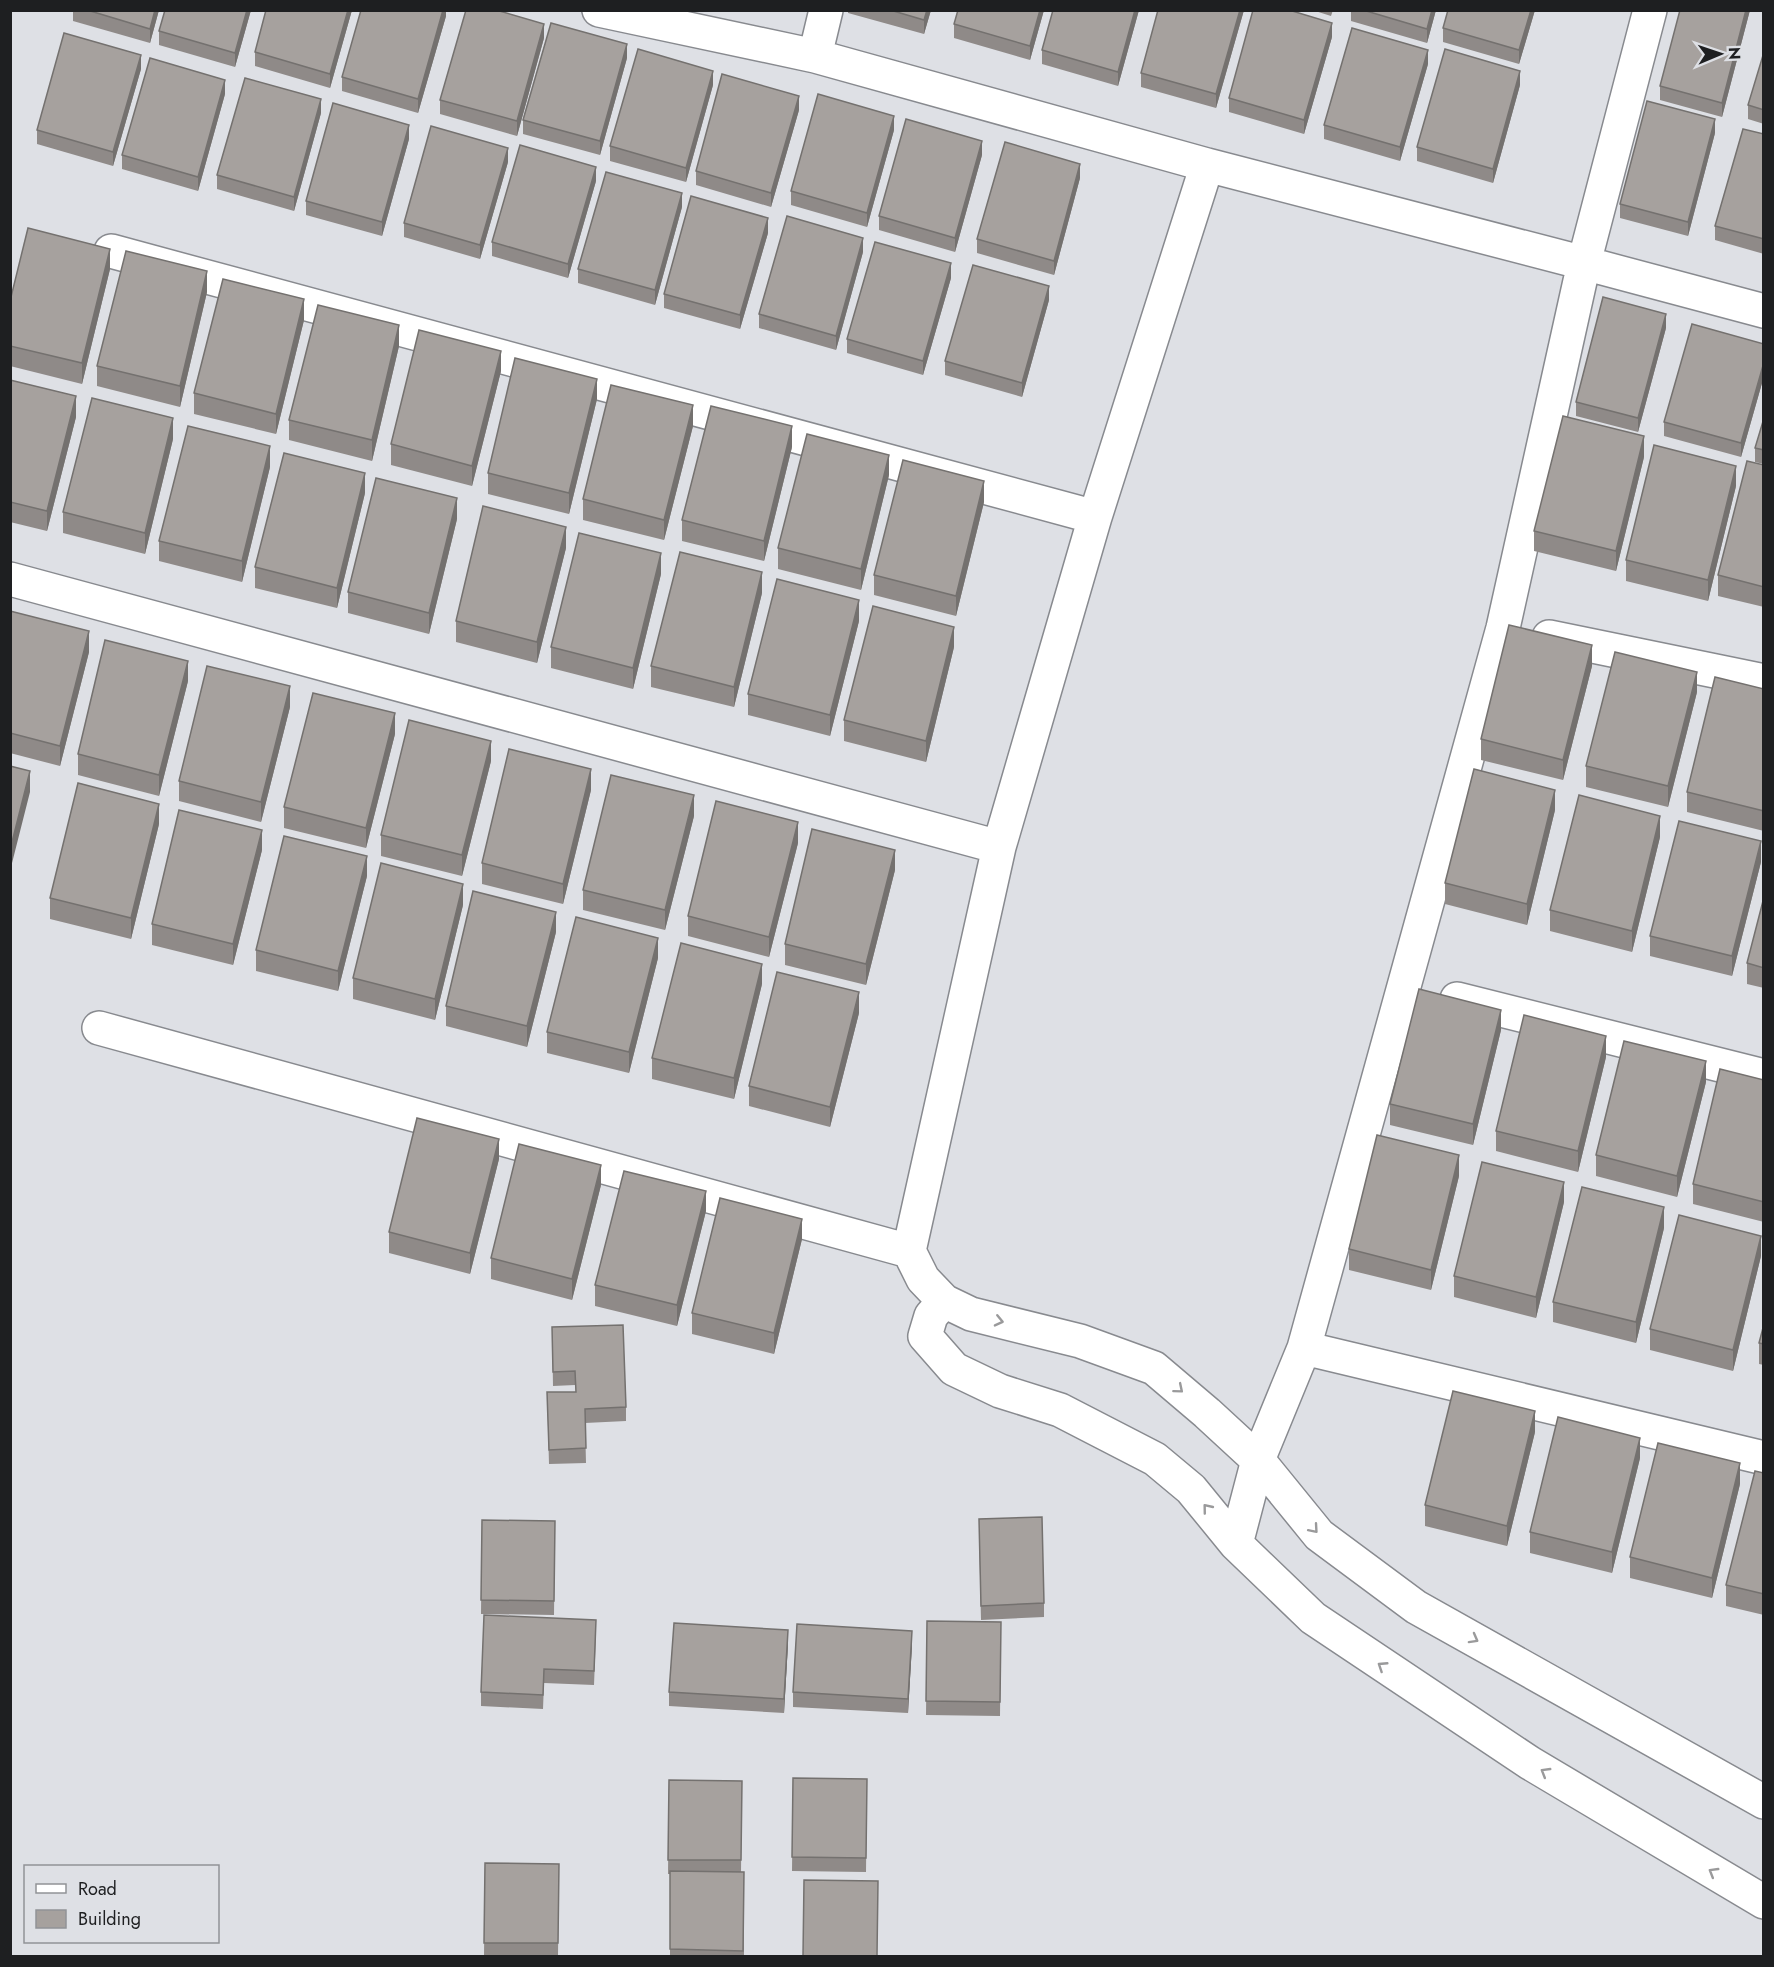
<svg xmlns="http://www.w3.org/2000/svg" width="1774" height="1967" font-family="Jost,sans-serif">
<style>
.lines{fill:none;stroke-linecap:round;stroke-linejoin:round}
.minor-casing{stroke:#888a8f;stroke-width:36}
.minor{stroke:#fff;stroke-width:33}
.wall{fill:#8f8a88}
.shaded-wall{fill:#74716f}
.building{fill:#a6a19e;stroke:#74716f;stroke-width:1.5}
.oneway{stroke:#9a9a9b}
</style>
<rect width="100%" height="100%" fill="#dee0e5"/>
<g class="lines">
<defs>
<path id="minor" d="M599 10 815 56 1207 165
M815 56 826 10
M111 251 1095 517
M1764 311 1584 263 1207 165 1095 517 999 847 909 1251 923 1279 944 1301 971 1314 1080 1341 1154 1368 1207 1413 1258 1460 1319 1535 1416 1607 1764 1802
M10 579 999 847
M1549 637 1764 681
M1457 999 1764 1076
M99 1028 909 1251
M944 1301 931 1316 925 1336 954 1369 1000 1391 1060 1410 1155 1459 1191 1489 1236 1544 1313 1618 1530 1763 1764 1902
M1304 1348 1764 1458
M1236 1544 1258 1460 1304 1348 1503 628 1584 263 1650 10"/>
</defs>
<use href="#minor" class="minor-casing"/>
<use href="#minor" class="minor"/>
</g>
<path class="wall" d="M73 10H159L150 43 73 21Z
M165 10H251L235 67 159 45V31Z
M266 10H352L330 88 255 66V52Z
M446 10V16L418 113 342 91V77Z
M848 10H931L924 34 848 13Z
M1044 10 1030 60 954 38V24Z
M1053 10H1139L1118 86 1042 64V50Z
M1244 10 1216 108 1141 87V73Z
M1312 10H1333L1331 16Z
M1351 10H1436L1427 43 1351 21Z
M1535 10 1519 64 1443 42V28Z
M1750 10 1722 117 1660 100V86Z
M1332 37 1304 134 1229 112V98Z
M544 38 517 136 440 114V100Z
M1764 52V124L1748 119V105Z
M627 58 600 155 523 134V120Z
M1428 64 1400 161 1324 139V125Z
M141 69 113 166 37 144V130Z
M713 85 686 182 610 161V146Z
M1520 85 1493 183 1417 161V147Z
M225 94 198 191 122 169V155Z
M799 110 771 207 696 185V171Z
M321 113 294 211 217 189V175Z
M894 130 867 227 791 205V191Z
M1715 133 1688 236 1620 218V204Z
M1764 134V254L1715 240V226Z
M409 139 382 236 306 215V201Z
M982 155 955 252 879 230V216Z
M508 162 480 259 404 237V223Z
M1080 178 1054 275 977 253V239Z
M596 181 568 278 492 256V242Z
M682 207 655 305 578 283V269Z
M768 233 740 329 664 308V294Z
M863 252 836 350 759 328V314Z
M110 269 82 384 10 366V301Z
M951 278 923 375 847 353V339Z
M207 292 180 407 97 386V366Z
M1049 300 1022 397 945 375V361Z
M304 320 276 434 194 414V393Z
M1666 328 1638 432 1576 416V402Z
M1764 344V376L1741 457 1664 436V422Z
M399 346 372 461 289 440V420Z
M501 371 472 486 391 465V444Z
M10 380 76 417 47 531 10 522Z
M597 399 569 514 488 494V473Z
M1764 418V464L1755 462V448Z
M693 426 664 540 583 520V499Z
M173 439 145 554 63 533V512Z
M792 447 764 561 682 541V520Z
M1644 457 1616 571 1534 551V531Z
M1764 465V607L1718 596V575Z
M270 467 242 582 159 561V541Z
M889 475 861 590 778 569V548Z
M1736 486 1708 601 1626 581V560Z
M365 493 337 608 255 588V567Z
M984 502 956 616 874 595V575Z
M457 519 429 634 348 613V592Z
M566 548 537 663 456 642V621Z
M661 574 633 689 551 668V647Z
M762 593 734 707 651 687V666Z
M10 611 89 652 60 766 10 753Z
M859 621 830 736 748 715V694Z
M954 647 926 762 844 741V720Z
M1592 666 1563 780 1481 760V739Z
M188 681 159 796 78 775V754Z
M1764 689V831L1687 812V792Z
M1697 692 1668 807 1586 787V766Z
M290 707 261 822 179 801V781Z
M395 734 366 848 284 828V807Z
M491 761 462 876 381 856V835Z
M591 790 563 904 482 884V863Z
M1555 810 1527 925 1445 904V883Z
M694 816 665 930 583 910V890Z
M159 824 131 939 50 919V898Z
M1660 837 1632 952 1550 931V910Z
M798 843 769 957 688 936V916Z
M262 850 233 965 152 945V924Z
M1761 862 1732 976 1650 956V936Z
M895 870 866 985 785 965V944Z
M367 876 338 991 256 971V950Z
M1764 897V988L1747 984V963Z
M463 905 435 1020 353 999V978Z
M556 932 527 1047 446 1026V1006Z
M658 958 629 1073 547 1053V1032Z
M762 984 734 1099 652 1079V1058Z
M859 1013 830 1127 749 1106V1086Z
M1501 1030 1473 1145 1390 1125V1104Z
M1606 1057 1578 1172 1496 1151V1131Z
M1764 1080V1222L1693 1204V1184Z
M1706 1082 1677 1197 1596 1176V1155Z
M499 1159 470 1274 389 1253V1232Z
M1459 1176 1431 1290 1349 1270V1249Z
M601 1185 572 1300 491 1279V1258Z
M1564 1202 1536 1318 1454 1297V1276Z
M706 1211 677 1326 595 1306V1285Z
M1664 1228 1636 1343 1553 1322V1302Z
M802 1239 774 1354 692 1334V1313Z
M1761 1256 1733 1371 1650 1350V1329Z
M1764 1324V1365L1759 1364V1343Z
M552 1327 626 1407V1421L585 1423 586 1463 549 1464 547 1392H576L575 1385 553 1386Z
M1535 1432 1507 1546 1425 1526V1505Z
M1640 1458 1612 1573 1530 1553V1532Z
M1764 1473V1615L1726 1606V1585Z
M1740 1484 1712 1598 1630 1578V1557Z
M482 1520 555 1521 554 1615 481 1614Z
M979 1533 1044 1603V1617L981 1620Z
M927 1621 1001 1622 1000 1716 926 1715Z
M596 1634 594 1685 544 1683 543 1709 481 1706V1692Z
M788 1644 784 1713 669 1706V1692Z
M912 1645 908 1713 793 1707V1692Z
M793 1778 867 1779 866 1872 792 1871Z
M669 1780 742 1781 741 1872H744V1956H670V1874H668Z
M485 1863 559 1864 558 1956H484Z"/>
<path class="shaded-wall" d="M155 10H159L150 43V29Z
M247 10H251L235 67V53Z
M348 10H352L330 88V74Z
M443 10H446V16L418 113V99Z
M927 10H931L924 34V20Z
M1040 10H1044L1030 60V46Z
M1135 10H1139L1118 86V72Z
M1240 10H1244L1216 108V94Z
M1432 10H1436L1427 43V29Z
M1531 10H1535L1519 64V50Z
M1746 10H1750L1722 117V103Z
M1332 23V37L1304 134V120Z
M544 24V38L517 136V121Z
M627 44V58L600 155V141Z
M1428 50V64L1400 161V147Z
M141 55V69L113 166V152Z
M713 71V85L686 182V168Z
M1520 71V85L1493 183V169Z
M225 80V94L198 191V177Z
M799 96V110L771 207V193Z
M321 99V113L294 211V197Z
M894 116V130L867 227V213Z
M1715 119V133L1688 236V222Z
M409 125V139L382 236V222Z
M982 141V155L955 252V238Z
M508 148V162L480 259V245Z
M1080 164V178L1054 275V261Z
M596 167V181L568 278V264Z
M682 193V207L655 305V290Z
M768 218V233L740 329V315Z
M863 238V252L836 350V336Z
M110 249V269L82 384V363Z
M951 263V278L923 375V361Z
M207 271V292L180 407V386Z
M1049 286V300L1022 397V383Z
M304 299V320L276 434V414Z
M1666 314V328L1638 432V418Z
M399 325V346L372 461V440Z
M501 351V371L472 486V466Z
M1764 362V376L1741 457V443Z
M597 379V399L569 514V493Z
M76 396V417L47 531V511Z
M693 405V426L664 540V520Z
M173 418V439L145 554V533Z
M792 426V447L764 561V541Z
M1644 436V457L1616 571V551Z
M270 446V467L242 582V561Z
M889 455V475L861 590V569Z
M1736 466V486L1708 601V580Z
M365 473V493L337 608V588Z
M984 481V502L956 616V596Z
M457 498V519L429 634V613Z
M566 527V548L537 663V642Z
M661 553V574L633 689V668Z
M762 572V593L734 707V687Z
M859 600V621L830 736V715Z
M954 627V647L926 762V741Z
M89 631V652L60 766V746Z
M1592 645V666L1563 780V760Z
M188 661V681L159 796V775Z
M1697 672V692L1668 807V786Z
M290 686V707L261 822V802Z
M395 713V734L366 848V828Z
M491 741V761L462 876V855Z
M591 769V790L563 904V884Z
M30 771V792L10 871V850Z
M1555 790V810L1527 925V904Z
M694 795V816L665 930V910Z
M159 804V824L131 939V918Z
M1660 816V837L1632 952V931Z
M798 822V843L769 957V937Z
M262 830V850L233 965V944Z
M1761 841V862L1732 976V956Z
M895 850V870L866 985V964Z
M367 856V876L338 991V971Z
M463 884V905L435 1020V999Z
M556 912V932L527 1047V1026Z
M658 938V958L629 1073V1052Z
M762 964V984L734 1099V1078Z
M859 992V1013L830 1127V1107Z
M1501 1010V1030L1473 1145V1124Z
M1606 1036V1057L1578 1172V1151Z
M1706 1061V1082L1677 1197V1176Z
M499 1139V1159L470 1274V1253Z
M1459 1155V1176L1431 1290V1270Z
M601 1165V1185L572 1300V1279Z
M1564 1182V1202L1536 1318V1297Z
M706 1191V1211L677 1326V1305Z
M1664 1207V1228L1636 1343V1322Z
M802 1219V1239L774 1354V1333Z
M1761 1236V1256L1733 1371V1350Z
M1535 1411V1432L1507 1546V1526Z
M1640 1438V1458L1612 1573V1552Z
M1740 1463V1484L1712 1598V1578Z
M788 1630V1644L784 1713V1699Z
M912 1631V1645L908 1713V1699Z"/>
<path class="building" d="M87 10H155L150 29Z
M165 10H247L235 53 159 31Z
M266 10H348L330 74 255 52Z
M361 10H443L418 99 342 77Z
M466 10H496L544 24 517 121 440 100Z
M890 10H927L924 20Z
M958 10H1040L1030 46 954 24Z
M1053 10H1135L1118 72 1042 50Z
M1158 10H1240L1216 94 1141 73Z
M1253 10H1289L1332 23 1304 120 1229 98Z
M1363 10H1432L1427 29Z
M1448 10H1531L1519 50 1443 28Z
M1680 10H1746L1722 103 1660 86Z
M551 23 627 44 600 141 523 120Z
M1352 28 1428 50 1400 147 1324 125Z
M64 33 141 55 113 152 37 130Z
M638 49 713 71 686 168 610 146Z
M1445 49 1520 71 1493 169 1417 147Z
M1764 52V110L1748 105Z
M150 58 225 80 198 177 122 155Z
M722 74 799 96 771 193 696 171Z
M245 78 321 99 294 197 217 175Z
M818 94 894 116 867 213 791 191Z
M1647 101 1715 119 1688 222 1620 204Z
M333 103 409 125 382 222 306 201Z
M906 119 982 141 955 238 879 216Z
M431 126 508 148 480 245 404 223Z
M1743 129 1764 134V239L1715 226Z
M1005 142 1080 164 1054 261 977 239Z
M520 145 596 167 568 264 492 242Z
M606 172 682 193 655 290 578 269Z
M691 196 768 218 740 315 664 294Z
M787 216 863 238 836 336 759 314Z
M28 228 110 249 82 363 10 346V301Z
M875 242 951 263 923 361 847 339Z
M126 251 207 271 180 386 97 366Z
M973 265 1049 286 1022 383 945 361Z
M223 279 304 299 276 414 194 393Z
M1603 297 1666 314 1638 418 1576 402Z
M318 305 399 325 372 440 289 420Z
M1692 324 1764 344V362L1741 443 1664 422Z
M419 330 501 351 472 466 391 444Z
M515 358 597 379 569 493 488 473Z
M10 380 76 396 47 511 10 502Z
M611 385 693 405 664 520 583 499Z
M92 398 173 418 145 533 63 512Z
M711 406 792 426 764 541 682 520Z
M1563 416 1644 436 1616 551 1534 531Z
M1764 418V450L1755 448Z
M188 426 270 446 242 561 159 541Z
M807 434 889 455 861 569 778 548Z
M1654 445 1736 466 1708 580 1626 560Z
M284 453 365 473 337 588 255 567Z
M903 460 984 481 956 596 874 575Z
M1747 461 1764 465V587L1718 575Z
M376 478 457 498 429 613 348 592Z
M483 506 566 527 537 642 456 621Z
M579 533 661 553 633 668 551 647Z
M680 552 762 572 734 687 651 666Z
M777 579 859 600 830 715 748 694Z
M873 606 954 627 926 741 844 720Z
M10 611 89 631 60 746 10 733Z
M1509 625 1592 645 1563 760 1481 739Z
M105 640 188 661 159 775 78 754Z
M1615 652 1697 672 1668 786 1586 766Z
M207 666 290 686 261 802 179 781Z
M1715 677 1764 689V811L1687 792Z
M313 693 395 713 366 828 284 807Z
M409 720 491 741 462 855 381 835Z
M509 749 591 769 563 884 482 863Z
M10 766 30 771 10 850Z
M1474 769 1555 790 1527 904 1445 883Z
M611 775 694 795 665 910 583 890Z
M78 783 159 804 131 918 50 898Z
M1579 795 1660 816 1632 931 1550 910Z
M716 801 798 822 769 937 688 916Z
M179 810 262 830 233 944 152 924Z
M1679 821 1761 841 1732 956 1650 936Z
M812 829 895 850 866 964 785 944Z
M284 836 367 856 338 971 256 950Z
M381 863 463 884 435 999 353 978Z
M473 891 556 912 527 1026 446 1006Z
M1764 897V968L1747 963Z
M576 917 658 938 629 1052 547 1032Z
M681 943 762 964 734 1078 652 1058Z
M777 972 859 992 830 1107 749 1086Z
M1419 989 1501 1010 1473 1124 1390 1104Z
M1524 1015 1606 1036 1578 1151 1496 1131Z
M1624 1041 1706 1061 1677 1176 1596 1155Z
M1720 1069 1764 1080V1202L1693 1184Z
M417 1118 499 1139 470 1253 389 1232Z
M1377 1135 1459 1155 1431 1270 1349 1249Z
M519 1144 601 1165 572 1279 491 1258Z
M1482 1162 1564 1182 1536 1297 1454 1276Z
M624 1171 706 1191 677 1305 595 1285Z
M1582 1187 1664 1207 1636 1322 1553 1302Z
M720 1198 802 1219 774 1333 692 1313Z
M1679 1215 1761 1236 1733 1350 1650 1329Z
M1764 1324V1344L1759 1343Z
M623 1325 626 1407 585 1409 586 1448 549 1450 547 1392H576L575 1371 553 1372 552 1327Z
M1453 1391 1535 1411 1507 1526 1425 1505Z
M1558 1417 1640 1438 1612 1552 1530 1532Z
M1658 1443 1740 1463 1712 1578 1630 1557Z
M1755 1471 1764 1473V1594L1726 1585Z
M1042 1517 1044 1603 981 1606 979 1519Z
M482 1520 555 1521 554 1601 481 1600Z
M484 1615 596 1620 594 1671 544 1669 543 1695 481 1692Z
M927 1621 1001 1622 1000 1702 926 1701Z
M674 1623 788 1630 784 1699 669 1692Z
M797 1624 912 1631 908 1699 793 1692Z
M793 1778 867 1779 866 1858 792 1857Z
M669 1780 742 1781 741 1860H668Z
M485 1863 559 1864 558 1943H484Z
M670 1871 744 1872 743 1951 670 1949Z
M804 1880 878 1881 877 1956H803Z"/>
<defs><path id="oneway-chevron" d="M-2-3.5L2.5 0L-2 3.5" fill="none" stroke-width="1.6" stroke-linecap="round" stroke-linejoin="round" transform="scale(1.5)"/></defs>
<g class="oneway">
<use href="#oneway-chevron" transform="translate(999 1321) rotate(13)"/>
<use href="#oneway-chevron" transform="translate(1179 1389) rotate(40)"/>
<use href="#oneway-chevron" transform="translate(1207 1508) rotate(-129)"/>
<use href="#oneway-chevron" transform="translate(1314 1529) rotate(49)"/>
<use href="#oneway-chevron" transform="translate(1474 1639) rotate(29)"/>
<use href="#oneway-chevron" transform="translate(1382 1666) rotate(-147)"/>
<use href="#oneway-chevron" transform="translate(1545 1772) rotate(-149)"/>
<use href="#oneway-chevron" transform="translate(1713 1872) rotate(-149)"/>
</g>
<rect width="1774" height="1967" fill="none" stroke="#1e1f21" stroke-width="24"/>
<rect x="24" y="1865" width="195" height="78" fill="#dee0e5" stroke="#919397" stroke-width="1.5"/>
<rect x="36" y="1884" width="30" height="9" fill="#ffffff" stroke="#919397" stroke-width="1.5"/>
<text x="78" y="1895" font-size="18" fill="#1e1f21">Road</text>
<rect x="36" y="1910" width="30" height="18" fill="#a6a19e" stroke="#919397" stroke-width="1.5"/>
<text x="78" y="1925" font-size="18" fill="#1e1f21">Building</text>
<g transform="translate(1720 54) rotate(88)" stroke="#dee0e5" stroke-width="4.5" paint-order="stroke">
<path d="M0-4.5L10 22L0 15L-10 22Z" fill="#1e1f21"/>
<text y="-9" font-size="16" font-weight="bold" text-anchor="middle" fill="#1e1f21">N</text>
</g>
</svg>
